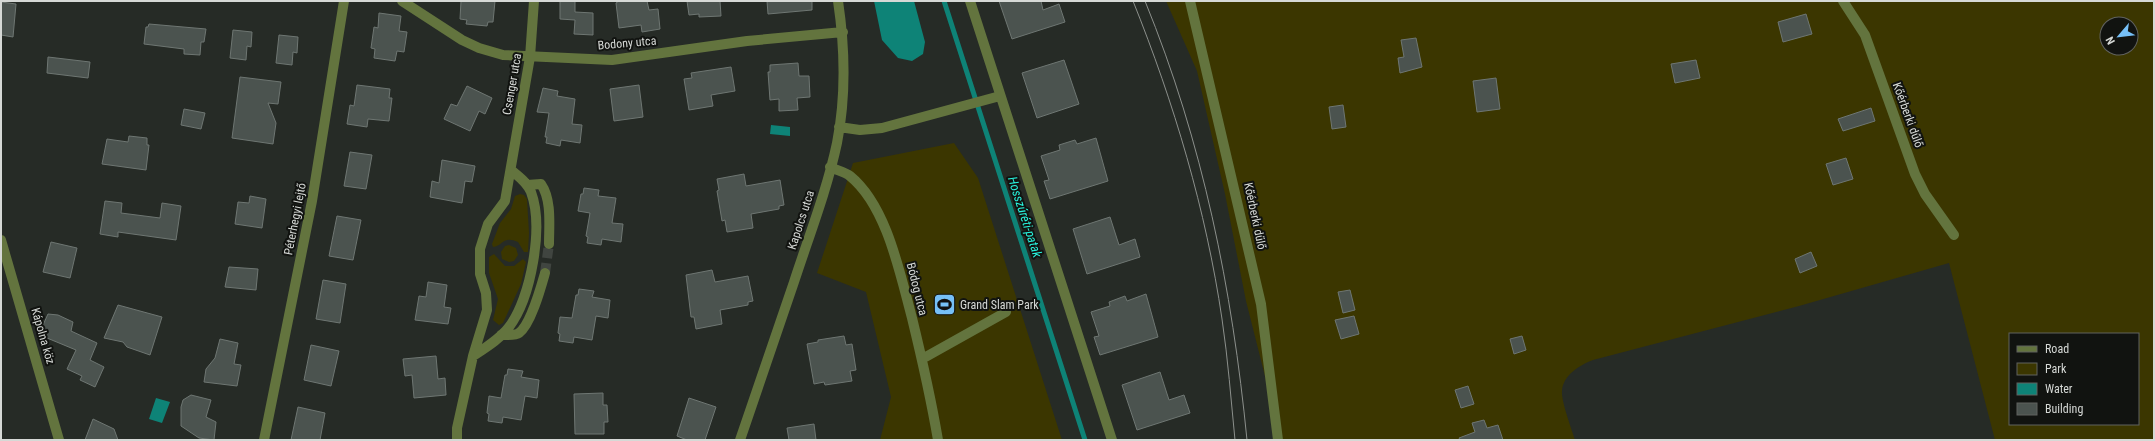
<svg xmlns="http://www.w3.org/2000/svg" width="2155" height="441" font-family="'Roboto Condensed',sans-serif">
<style>
.green{fill:#3b3600;fill-rule:evenodd}
.water{fill:#0e8377}
.lines{fill:none;stroke-linecap:round;stroke-linejoin:round}
.stream{stroke:#0e8377;stroke-width:5}
.building{fill:#4b534f;stroke:#6e7672}
.minor-tunnel{stroke:#404540;stroke-width:10;stroke-dasharray:10 5;stroke-linecap:butt}
.minor{stroke:#63743e;stroke-width:10}
.tram{stroke:#8c908c;stroke-width:1}
.labels{text-anchor:middle;dominant-baseline:central;stroke-width:4;stroke-linejoin:round;paint-order:stroke}
.street-label{font-size:12px;fill:#d6d9d6;stroke:#111310}
.poi-label{font-size:12px;fill:#d6d9d6;stroke:#111310;text-anchor:start}
.water-label{font-size:13px;font-style:italic;fill:#29f3dd;stroke:#111310}
</style>
<rect width="100%" height="100%" fill="#262b26"/>
<path class="green" d="M1166 1H2154V440H1995L1949 263 1799 306 1593 360C1580 365 1563 375 1562 391 1561 401 1572 430 1575 440H1278L1275 416 1246 301 1225 194 1197 71ZM2107 24H2131V48H2107ZM2010 334H2138V424H2010Z
M954 143 978 178 1062 440H880L891 397 866 292 817 273 853 163Z
M520 194 524 195 527 199 529 233 528 252H524L518 242C503 235 503 246 493 247L492 244 500 223 511 209 515 196Z
M509 245 516 248 518 255 514 261 509 262 502 259 501 252 505 246Z
M494 254 505 266H514L523 259 526 262 521 284 503 323 499 325 493 320 498 299 489 273V257Z"/>
<path class="water" d="M874 1H914L925 42 923 54 912 61 898 58 882 40Z
M771 125 790 127V136L770 134Z
M156 398 170 402 162 423 149 419Z"/>
<g class="lines">
<path class="stream" d="M944 1 1085 440"/>
</g>
<path class="building" d="M461 1H495L493 22H488L487 26 466 24 467 20 460 19Z
M560 1H575V12L593 13V35L574 34 575 20 560 19Z
M619 1H647L649 10 658 9 660 29 642 32 641 25 619 28 616 3Z
M687 1H720L721 16 699 17V14L689 15Z
M767 1H812V10L768 14Z
M999 1H1041L1043 10 1059 4 1065 22 1012 39Z
M1 2 16 4 13 37 1 35Z
M379 13 401 16 399 31 407 32 404 52 397 51 395 61 374 58 375 49 371 48 374 27 378 28Z
M1806 14 1812 34 1783 42 1778 22Z
M149 24 206 29 204 42H201L200 55 184 54V49L144 44 146 27H148Z
M233 30 252 32 251 47 247 46 246 60 230 58Z
M279 35 298 37 297 53 293 52 292 65 276 63Z
M1416 38 1422 67 1400 73 1398 58 1404 57 1401 40Z
M48 57 90 62 88 78 47 73Z
M1064 60 1079 104 1037 118 1022 73Z
M1696 60 1700 78 1675 83 1671 64Z
M798 63 799 76H809L810 97 797 98 798 110 779 111V99L770 100 768 72H770V65Z
M731 67 735 91 711 95 713 106 689 110 684 79 692 78 691 73Z
M240 77 281 82 278 104 268 103 276 123 273 144 232 138Z
M1496 78 1500 109 1477 112 1473 81Z
M357 85 390 89 389 98H392L389 121 368 119 367 127 347 124 350 105 354 106Z
M639 85 643 117 614 121 610 89Z
M467 86 492 98 485 114 479 111 470 131 444 119 451 104 457 106Z
M543 88 558 91 557 96 575 99 572 124 582 125 580 143 561 140 560 146 546 143 547 137H545L549 113 537 112Z
M1343 105 1346 127 1332 129 1329 107Z
M1871 108 1875 121 1843 131 1838 119Z
M184 109 205 113 201 129 181 125Z
M129 136 147 138V145H149L146 170 102 164 107 139 128 142Z
M1096 138 1108 181 1050 199 1044 181 1049 180 1041 156 1060 150 1059 145 1075 140 1077 144Z
M350 152 372 155 366 189 344 186Z
M1846 158 1853 179 1833 185 1826 164Z
M442 160 475 166 472 182 465 181 462 203 430 197 432 181 439 183Z
M744 174 746 186 780 180 784 205 779 206V209L751 214 753 228 727 232 725 220 722 221 717 191 719 190 717 179Z
M584 188 599 190 598 196 616 198 612 223 623 224 621 242 602 239 601 245 587 243 588 237 586 236 590 213 578 211 581 194H583Z
M250 196 266 199 262 228 235 224 238 202 249 203Z
M105 201 122 203 121 213 160 218 162 203 181 206 176 240 118 232V237L100 234Z
M337 216 361 220 353 260 329 256Z
M1110 217 1119 245 1135 239 1140 257 1087 274 1073 229Z
M51 242 77 248 70 278 43 272Z
M1811 252 1817 266 1800 273 1795 259Z
M229 267 258 269 256 290 225 287Z
M712 270 715 282 748 276 753 301 748 302V305L720 310 722 324 696 329 694 317H691L686 275Z
M323 280 346 284 340 323 316 319Z
M428 282 447 285 444 307 451 308 448 324 415 320 419 296 426 297Z
M579 289 594 291 592 297 610 300 608 318 596 316 592 340 574 337 573 343 559 341 560 334 558 333 560 317 572 318 576 295H578Z
M1350 290 1355 310 1343 313 1338 292Z
M1146 294 1158 337 1100 355 1094 337 1099 336 1091 312 1110 306 1109 302 1125 296 1127 301Z
M118 305 162 317 150 355 127 347 123 342 104 338Z
M48 314 58 315 73 322 71 331 97 343 90 360 104 367 95 387 80 380 82 376 67 369 76 350 47 338 43 325Z
M1354 316 1359 334 1341 339 1335 320Z
M844 336 846 345 852 344 856 370 850 371 852 381 825 385 824 382 814 384 807 344 818 342V340Z
M1522 336 1526 350 1514 354 1510 339Z
M220 339 238 343 234 364 241 365 237 386 204 382 206 369 215 358Z
M311 345 339 351 331 386 304 380Z
M436 356 438 379 445 378 446 395 414 398 412 375 405 376 403 359Z
M508 369 523 371 521 377 539 380 537 398 525 396 521 420 503 417 502 423 488 421 489 414 487 413 489 396 501 398 505 375H507Z
M1160 372 1169 400 1184 395 1190 413 1137 430 1122 385Z
M1468 386 1474 404 1461 408 1455 390Z
M603 393V405H607L608 422H604V434H575L574 394Z
M191 395 211 400 206 417 216 422 214 440 199 438 181 426V407L183 400Z
M689 398 716 407 705 440H687L677 436Z
M298 407 325 413 320 440H291Z
M93 419 114 429 118 440H85Z
M1484 420 1487 428 1498 425 1503 440H1460L1459 438 1475 432 1472 423Z
M814 424 816 440H789L787 428Z"/>
<g class="lines">
<path class="minor-tunnel" d="M545 273 549 244"/>
<path class="minor" d="M402 1 462 40 479 48 503 55 612 60 747 41 843 32
M970 1 1112 440
M1190 1 1261 304 1278 440
M1843 1 1865 35 1915 174 1925 194 1954 235
M839 127 860 130 882 128 1000 96
M830 167C836 170 845 172 850 176 887 206 900 274 912 318 922 359 931 399 938 440
M527 185 541 184C552 200 549 225 549 244
M1 240 59 440
M501 335C506 335 515 336 519 333 531 324 541 287 545 273
M473 356C485 348 500 339 509 327 531 298 544 227 531 192 527 182 519 177 511 170
M922 359 1006 312
M264 440 312 201 344 1
M457 440V428L473 356 487 310 486 293 480 274V249L488 224 505 201 530 57 534 1
M740 440C758 387 776 335 794 282 809 236 827 190 837 143 846 97 845 48 838 1"/>
<path class="tram" d="M1133 1C1174 103 1206 210 1222 319 1228 359 1231 400 1235 440
M1145 1C1203 143 1232 288 1247 440"/>
</g>
<defs>
<symbol id="stadium-square" viewBox="-11 -11 22 22"><rect x="-9" y="-9" width="18" height="18" rx="4" fill="#76c0f7" stroke="#111310"/><path d="M0-5a6.5 5 0 1 0 0 10a6.5 5 0 1 0 0-10ZM-3.5-1.8h7v3.6h-7Z" fill="#111"/></symbol>
</defs>
<g fill-rule="evenodd">
<use href="#stadium-square" x="932" y="292" width="25" height="25"/>
</g>
<g class="labels">
<g class="street-label">
<text transform="translate(627 43) rotate(-5)">Bodony utca</text>
<text transform="translate(512 84) rotate(-80)">Csenger utca</text>
<text transform="translate(1908 115) rotate(70)">Kőérberki dűlő</text>
<text transform="translate(1255 216) rotate(78)">Kőérberki dűlő</text>
<text transform="translate(295 219) rotate(-79)">Péterhegyi lejtő</text>
<text transform="translate(801 220) rotate(-72)">Kapolcs utca</text>
<text transform="translate(917 289) rotate(76)">Bódog utca</text>
<text transform="translate(43 336) rotate(74)">Kápolna köz</text>
</g>
<g class="poi-label">
<text x="960" y="305">Grand Slam Park</text>
</g>
<g class="water-label">
<text transform="translate(1025 217) rotate(72)">Hosszúréti-patak</text>
</g>
</g>
<rect width="2155" height="441" fill="none" stroke="#d6d9d6" stroke-width="4"/>
<rect x="2009" y="333" width="130" height="92" fill="#111310" stroke="#60625f"/>
<rect x="2017" y="346" width="20" height="6" fill="#63743e" stroke="#60625f"/>
<text x="2045" y="353" font-size="12" fill="#d6d9d6">Road</text>
<rect x="2017" y="363" width="20" height="12" fill="#3b3600" stroke="#60625f"/>
<text x="2045" y="373" font-size="12" fill="#d6d9d6">Park</text>
<rect x="2017" y="383" width="20" height="12" fill="#0e8377" stroke="#60625f"/>
<text x="2045" y="393" font-size="12" fill="#d6d9d6">Water</text>
<rect x="2017" y="403" width="20" height="12" fill="#4b534f" stroke="#60625f"/>
<text x="2045" y="413" font-size="12" fill="#d6d9d6">Building</text>
<g transform="translate(2119 36) rotate(242)"><circle r="19" fill="#111310" stroke="#60625f"/>
<path d="M0-3L7 15L0 10L-7 15Z" fill="#76c0f7"/>
<text y="-6" font-size="11" font-weight="bold" text-anchor="middle" fill="#d6d9d6">N</text>
</g>
</svg>
